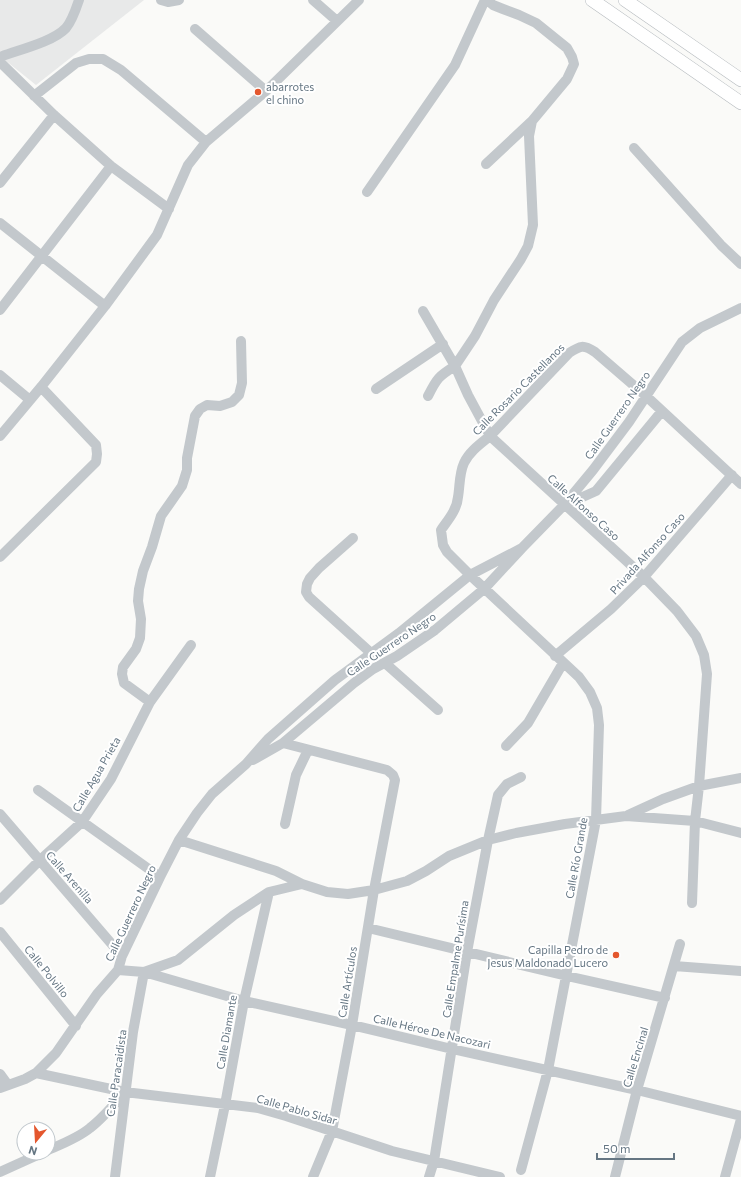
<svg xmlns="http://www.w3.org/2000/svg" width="741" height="1177" font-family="Commissioner,sans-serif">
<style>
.built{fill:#e8e9e9}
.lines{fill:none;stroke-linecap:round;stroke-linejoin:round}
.major-casing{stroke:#b5babe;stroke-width:14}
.minor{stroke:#c3c8cc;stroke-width:10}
.major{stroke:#fff;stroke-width:13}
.poi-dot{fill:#e4572e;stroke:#fff;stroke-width:1.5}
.labels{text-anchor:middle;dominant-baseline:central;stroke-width:4;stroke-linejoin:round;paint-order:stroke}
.poi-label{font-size:11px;fill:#657683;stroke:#fff;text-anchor:start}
.street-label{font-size:11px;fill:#657683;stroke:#fff}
</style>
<rect width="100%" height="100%" fill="#fafaf8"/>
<path class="built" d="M0 0H144L36 85 0 56Z"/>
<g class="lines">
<defs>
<path id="major" d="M592 0 741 103
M625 0 741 80"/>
</defs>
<use href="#major" class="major-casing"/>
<path class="minor" d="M161 0 168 2 179 0
M313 0 337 21
M487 0 493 5 503 9 519 15 536 23 567 48 572 57 574 64 567 79 532 121 529 136 533 225 528 246 521 259 494 300 475 336 455 366 468 395 490 436 644 577 677 611 696 636 704 655 707 674 699 786 695 821 692 903
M195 29 266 91
M0 57C18 50 53 42 66 28 72 21 76 9 79 0
M0 62 54 115 111 166 169 209
M34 96 76 63 89 59H103L121 70 206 142
M634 148 721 245 741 264
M486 164 532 121
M0 183 54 115
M367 192 455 65 485 0
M0 223 105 306
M0 310 111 166
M423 311 455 366C439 376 437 378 428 396
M0 375 30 400
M376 389 443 344
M0 436 41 387 105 306 157 235 188 165 206 142 266 91 359 0
M567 504 596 491 662 411
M353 538 319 568 310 578 307 584 306 592 309 597 371 653
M0 557 96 462 97 454 96 445 41 387
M555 656 611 609 644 577 732 475
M385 663 438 710
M150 702 124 683 122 674 123 667 136 649 140 638 141 619 138 601 139 589 143 571 152 547 161 516 182 486 187 470V458L195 416 200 409 207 405 220 406 232 402 239 395 242 383 241 341
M283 743 387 770 393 775 395 780 374 890 352 1025 332 1131 313 1177
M506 746 528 723 563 663
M253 760 283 743 354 683 373 669 397 656 435 630 484 589 522 548 564 505 593 470 629 422 682 342 700 328 741 308
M38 790 160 877
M0 814 122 956
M628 815 663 799 699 786 741 778
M285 824 296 775 308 750
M179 840 276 871 302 884
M0 900 39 861 82 822 111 779 150 702 191 645
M368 928 567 976 665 998
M0 932 76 1026
M674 966 741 971
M118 970 144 972 244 1001 352 1025 452 1049 637 1090 741 1116
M144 972 178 960 234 915 269 892 302 884 327 892 348 894 374 890 407 881 426 871 449 856 488 840 516 833 565 824 626 816 695 821 741 833
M36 1073 125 1092 258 1108 286 1116 392 1151 500 1177
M0 1074 8 1085
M0 1088 25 1079 36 1073 56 1053 97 994 118 970 122 956 160 877 179 840 197 813 212 794 246 764 268 739 335 680 399 633 470 575 522 548
M48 1150C62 1144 78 1138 90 1128 103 1118 114 1105 125 1092
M521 1170 548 1070 596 820 599 725 597 708 590 692 579 677 470 575 447 552 443 545 441 530C448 520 457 510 458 497 460 486 459 474 464 463 469 452 480 444 490 436L569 353C580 346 583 344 595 352L646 396 741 484
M0 1172 42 1153
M115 1177 133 1032 144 972
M210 1177 225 1105 244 1001 269 892
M429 1177 434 1161 467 952 488 840 498 795 507 784 521 777
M615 1177 637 1090 680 944
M725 1177 741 1119"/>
<use href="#major" class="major"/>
</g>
<g class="poi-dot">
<circle cx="258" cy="92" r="4"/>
<circle cx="616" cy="955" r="4"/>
</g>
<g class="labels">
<g class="poi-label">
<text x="266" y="86">abarrotes<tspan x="266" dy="13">el chino</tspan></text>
<text x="608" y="949" text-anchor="end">Capilla Pedro de<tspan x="608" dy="13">Jesus Maldonado Lucero</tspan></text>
</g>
<g class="street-label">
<text transform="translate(518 389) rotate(-45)">Calle Rosario Castellanos</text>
<text transform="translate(617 415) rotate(-55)">Calle Guerrero Negro</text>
<text transform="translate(584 507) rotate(42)">Calle Alfonso Caso</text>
<text transform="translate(647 553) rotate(-48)">Privada Alfonso Caso</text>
<text transform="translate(391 644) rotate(-34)">Calle Guerrero Negro</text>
<text transform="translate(96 774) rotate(-60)">Calle Agua Prieta</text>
<text transform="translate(576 858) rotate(-80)">Calle Río Grande</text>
<text transform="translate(70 877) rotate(49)">Calle Arenilla</text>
<text transform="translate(130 913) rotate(-65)">Calle Guerrero Negro</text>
<text transform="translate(455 959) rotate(-81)">Calle Empalme Purísima</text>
<text transform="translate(47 971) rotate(51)">Calle Polvillo</text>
<text transform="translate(347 982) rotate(-81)">Calle Artículos</text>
<text transform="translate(432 1031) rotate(13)">Calle Héroe De Nacozari</text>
<text transform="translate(226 1032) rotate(-80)">Calle Diamante</text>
<text transform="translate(635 1057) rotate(-73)">Calle Encinal</text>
<text transform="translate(116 1073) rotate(-82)">Calle Paracaidista</text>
<text transform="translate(297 1109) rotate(16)">Calle Pablo Sidar</text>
</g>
</g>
<g transform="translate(36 1141) rotate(198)"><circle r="19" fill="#ffffff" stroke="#c1c8cd"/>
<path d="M0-3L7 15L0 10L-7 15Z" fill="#e4572e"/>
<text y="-6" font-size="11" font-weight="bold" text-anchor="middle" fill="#657683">N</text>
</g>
<path d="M597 1153v6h77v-6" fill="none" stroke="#657683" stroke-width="2"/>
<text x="603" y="1153" font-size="12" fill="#657683" stroke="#ffffff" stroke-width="3" paint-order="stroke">50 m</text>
</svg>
